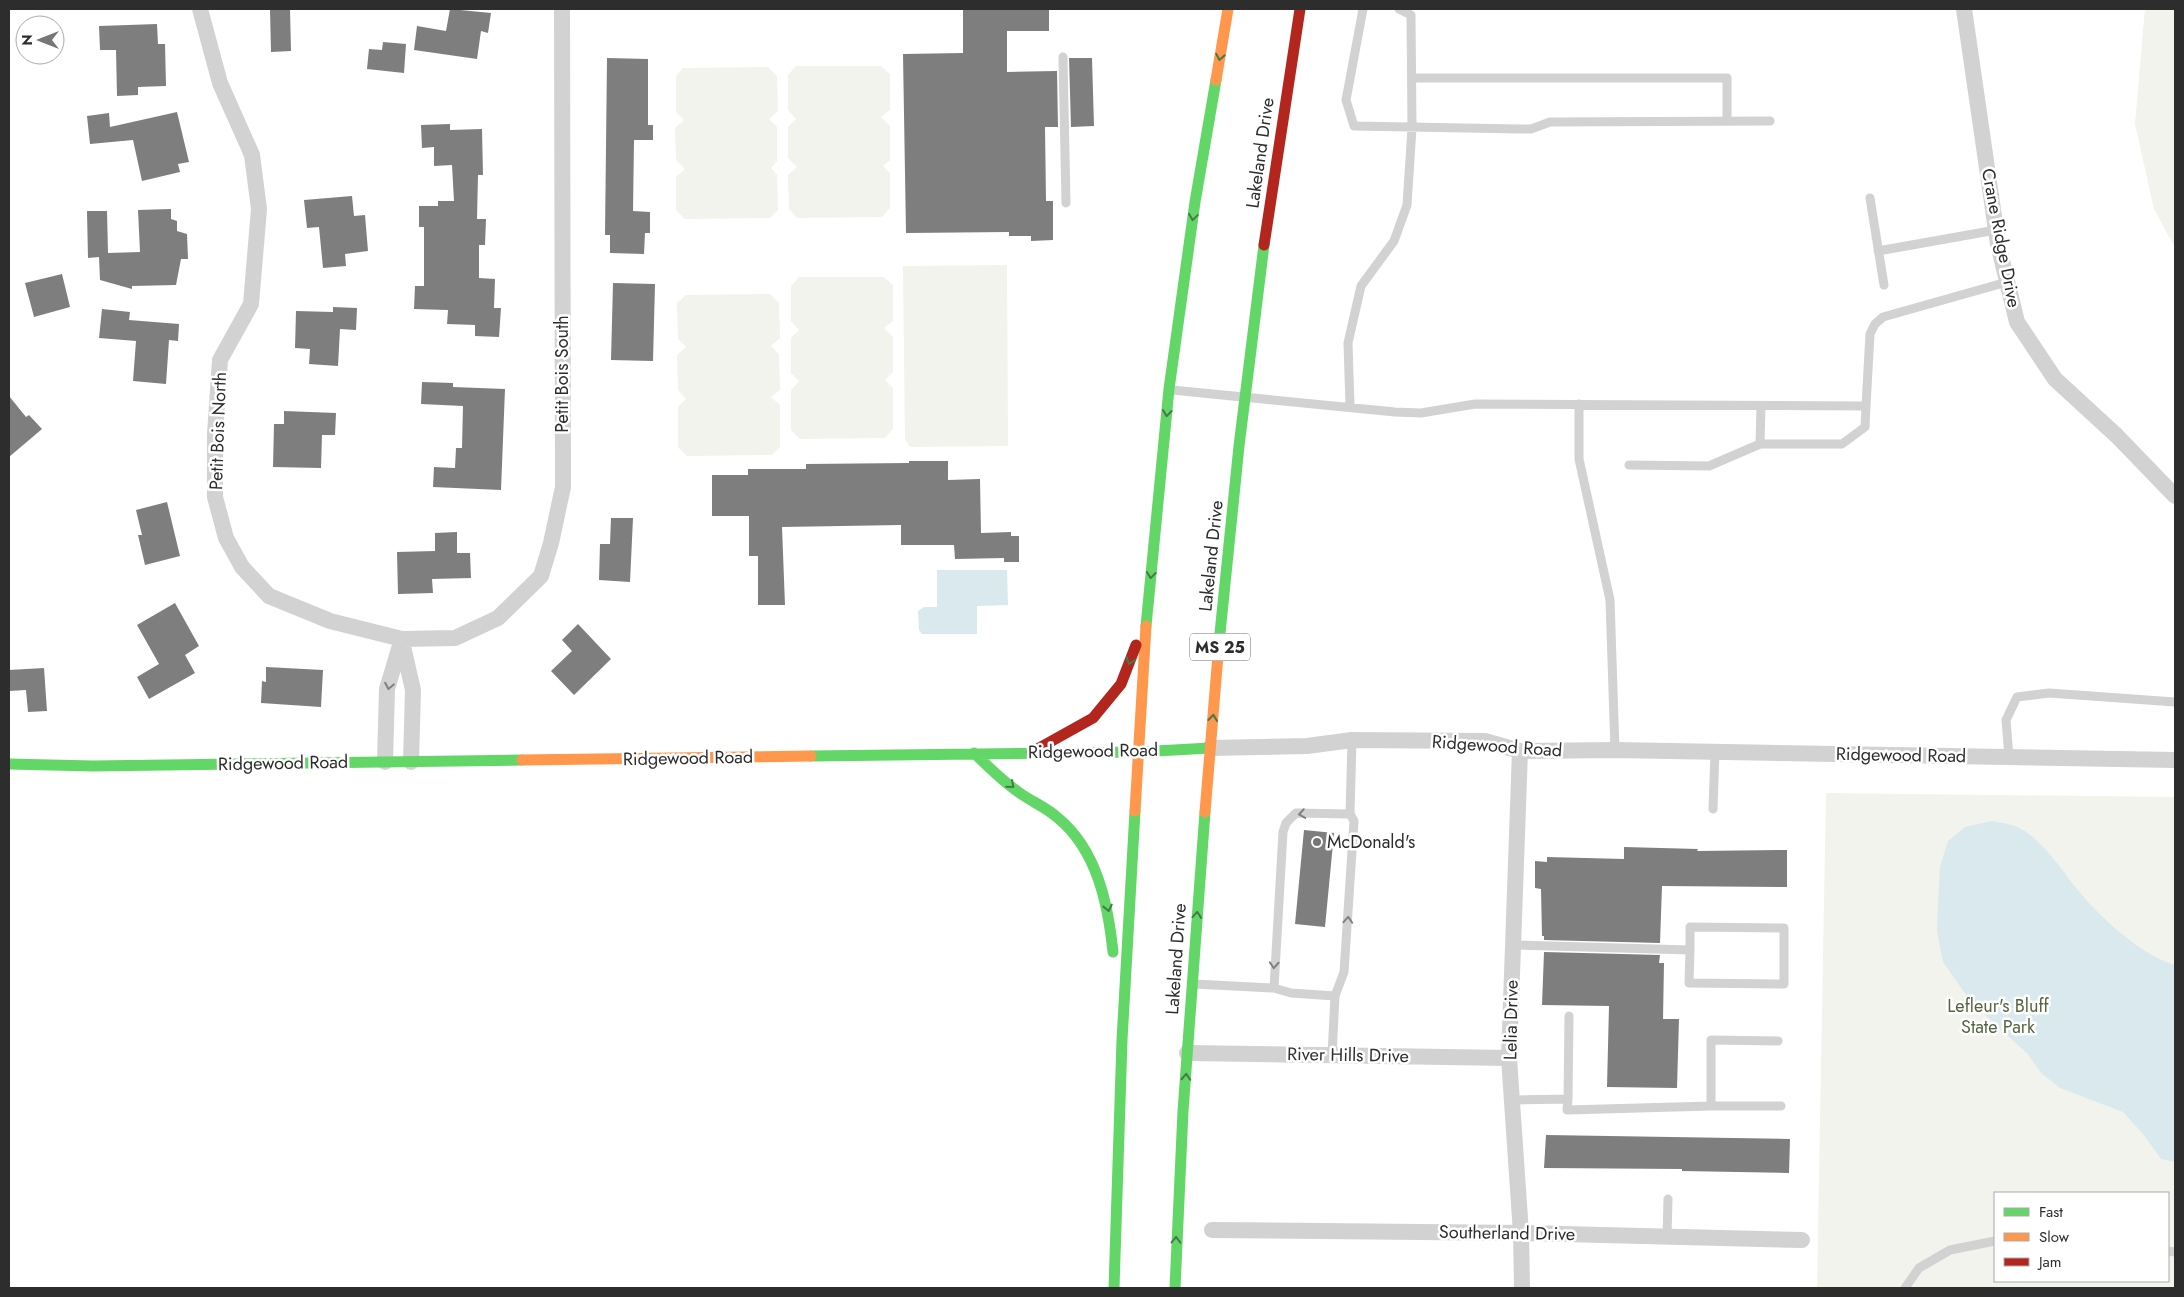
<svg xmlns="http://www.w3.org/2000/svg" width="2184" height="1297" font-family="Jost,sans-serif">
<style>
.green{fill:#f1f3ec;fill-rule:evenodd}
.water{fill:#dae9ee}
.building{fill:#7e7e7e}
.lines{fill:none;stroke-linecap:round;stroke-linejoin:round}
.lane{stroke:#d2d2d2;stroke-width:9}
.street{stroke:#d2d2d2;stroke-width:16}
.fast{stroke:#63d668;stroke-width:11}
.slow{stroke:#ff974d;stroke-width:11}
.jam{stroke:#b3261e;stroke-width:11}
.oneway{stroke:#457948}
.oneway2{stroke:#808080}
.poi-dot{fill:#767676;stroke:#fff;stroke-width:2}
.labels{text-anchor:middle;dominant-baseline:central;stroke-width:5;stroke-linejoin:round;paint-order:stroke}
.shield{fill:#fff;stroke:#6c6c6c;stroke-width:1}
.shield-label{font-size:16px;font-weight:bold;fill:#2d2d2d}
.street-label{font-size:18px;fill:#2d2d2d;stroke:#fff}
.poi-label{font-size:18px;fill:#2d2d2d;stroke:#fff;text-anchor:start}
.park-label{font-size:18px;fill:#55643f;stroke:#fff}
</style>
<rect width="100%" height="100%" fill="#fff"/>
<path class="green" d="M2145 9H2175V248L2154 209 2135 124Z
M796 66H881L890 74V110L881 117 890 126V160L883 166 890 173V208L882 217 797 218 789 209 788 175 797 167 788 158V127L796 119 788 110V75Z
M768 67 777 76 778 111 769 119 777 127V161L771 168 777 175 778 210 770 218 685 219 676 210V177L685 169 676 160 675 128 684 120 676 112V76L683 68Z
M1007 265 1008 446 910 447 905 439 903 266Z
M799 277H884L893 285V321L884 328 893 337V372L885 380 893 388V429L885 438 800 439 791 430V390L799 381 791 373V338L799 330 791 321V286Z
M770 294 779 303 780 338 771 346 779 354 780 390 771 397 780 405V447L772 455 687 456 678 447V407L686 399 678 390 677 355 686 347 678 339 677 303 686 295Z
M1826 793 2175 797V1288H1817ZM1995 1193H2168V1281H1995Z"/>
<path class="water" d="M937 570H1007L1008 605 977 606V634H922L919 630 918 611 924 607H937Z
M1992 821C2001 823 2013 824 2021 829 2042 840 2062 870 2076 888 2099 916 2140 955 2175 965V1162L2161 1159 2143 1134 2123 1112 2060 1088 2041 1073 2027 1053 1994 1024 1967 996 1943 962 1937 932 1938 901 1940 867 1948 841 1965 827Z"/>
<path class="building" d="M270 9H290L291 51 271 52Z
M450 9 491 13 488 33 481 31 477 59 414 50 417 26 446 31Z
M963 9H1049V31H1007V72L1057 71 1058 127H1045L1046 201H1053V240L1031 241V236H1009V232L906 233 903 54 963 53Z
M157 24 158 44H165L166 86 138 87V95L117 96 116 50H100L99 26Z
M383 42 406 44 404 73 367 69 369 49 382 50Z
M607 58 648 59V125H653V140H634L633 211 650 212V233H645L644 254 610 253V235H605Z
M1069 58H1092L1094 126 1071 127Z
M177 112 189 162 178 164 180 172 142 181 133 140 90 144 87 116 109 113 110 127Z
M450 124V130L482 129 483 175H478L477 219H486L485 245H479V278L495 279 494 308H501L499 337 475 336V325L447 324 448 310 414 309 415 286H424V227H419V206H438V201H454L452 165 434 166V147L422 148 421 125Z
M352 196 354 216 365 215 368 251 345 254 346 266 323 268 319 227 307 228 304 200Z
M171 209V219L177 221V231L187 234 188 259H181L176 285 132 286V289L100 280 99 257 88 258 87 211H107L108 253 140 252 138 210Z
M62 274 70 307 34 317 25 283Z
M613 283 655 284 653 361 611 360Z
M333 307 357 308 356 330 340 329 338 366 309 364 310 349 295 348 296 311 333 312Z
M102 309 130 312 129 320 179 324 178 341 169 340 166 384 133 381 136 341 99 338Z
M422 382 453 383V387L505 389 501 490 433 487 434 467 455 468 456 448H462L463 406 421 404Z
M9 396 26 417 29 415 42 429 9 457Z
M284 411 336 413 335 435H322L321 468 273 467 274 424H284Z
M909 461H948V480L980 479 981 533 1011 532V536H1019V562H1004V558L955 559 954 545H901V525L782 527 785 605H758V556H749V516H712V475H748V469H806V464L909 463Z
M167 502 180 556 145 565 138 535H142L136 510Z
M611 518H633L630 582 599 580 600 544H610Z
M457 532V553H470L471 578 432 579 433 593 398 594 397 552 435 551V533Z
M175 603 199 646 185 655 195 673 149 699 137 677 159 664 137 625Z
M578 624 611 659 574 695 551 671 572 651 562 640Z
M266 667 323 670 321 707 261 703 262 681 266 682Z
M44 668 47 711 28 712 26 690 9 691V670Z
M1304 830 1334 833 1325 927 1295 924Z
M1624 847 1698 849 1697 851 1787 850V887L1662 886 1660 943 1544 940V936H1542L1541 889 1535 888V861L1547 862V857L1624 859Z
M1544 952 1660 955 1659 963H1664L1663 1019H1679L1677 1088 1607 1087 1609 1006 1542 1005Z
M1546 1135 1790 1139 1789 1173 1682 1171V1169L1544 1168Z"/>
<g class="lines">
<path class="lane" d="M1363 9 1346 100 1354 126 1520 129H1531L1550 122 1770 121
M1063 57 1066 203
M1412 78H1727V121
M1870 198 1884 285
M1878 251 1996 230
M1172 390 1395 412 1421 413 1475 404 1866 406 1870 334 1875 324 1883 317 2007 282
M1579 404V459L1610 600 1615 750
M1350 406 1348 343 1361 286 1394 241 1407 205 1412 128 1411 15 1399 9
M1760 444H1842L1865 427 1866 406
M1629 465 1709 466 1760 444 1761 406
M2009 757 2006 720 2017 697 2049 693 2175 702
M1713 809 1715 752
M1350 814 1296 813 1286 823 1283 832 1274 988 1291 993 1335 996 1344 972 1354 821 1350 814 1352 740
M1513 945 1690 950V927L1784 928V984L1689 983 1690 950
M1194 984 1274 988
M1332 1055 1335 996
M1568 1099 1567 1110 1711 1106V1040L1778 1041
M1512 1100 1568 1099 1569 1016
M1711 1106H1781
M1667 1237 1668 1199
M2168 1251 2175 1252
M1905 1288 1919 1268 1950 1250 1995 1241"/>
<path class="street" d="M200 9 220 83 252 155 259 209 251 304 220 360 215 434V497L226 538 242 567 269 596 330 621 402 639 455 638 498 618 541 576 551 543 563 487 562 9
M1964 9 1998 244 2017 322 2055 379 2117 436 2175 496
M402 642 413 690 411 762
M1210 748 1307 746 1352 740 1485 741 1520 751 1615 750 2175 760
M1520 751 1509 1058 1521 1233 1522 1288
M385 762 387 689 402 639
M1187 1053 1509 1058
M1212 1230 1521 1233 1802 1240"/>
<path class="fast" d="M1146 626 1169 389 1195 202 1216 80
M1219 643 1239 446 1264 245
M974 753C988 766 1001 780 1017 791 1030 801 1046 807 1058 818 1097 850 1108 904 1113 952
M811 756 1138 752 1210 748
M9 764 93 766 522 760
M1114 1288 1122 1040 1135 811
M1175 1288 1183 1111 1205 812"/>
<path class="slow" d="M1216 80 1228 9
M522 760 811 756
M1135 811 1146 626
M1205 812 1219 643"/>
<path class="jam" d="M1264 245 1300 9
M1032 752 1093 718 1121 684 1136 645"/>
</g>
<defs><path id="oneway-chevron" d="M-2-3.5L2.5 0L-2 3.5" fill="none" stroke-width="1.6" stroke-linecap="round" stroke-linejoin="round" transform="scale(1.25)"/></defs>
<g class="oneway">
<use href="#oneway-chevron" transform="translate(1220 57) rotate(100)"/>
<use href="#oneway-chevron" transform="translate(1193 217) rotate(98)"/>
<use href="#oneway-chevron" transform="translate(1167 413) rotate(96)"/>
<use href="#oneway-chevron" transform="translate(1151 575) rotate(96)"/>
<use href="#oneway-chevron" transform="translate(1130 661) rotate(110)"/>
<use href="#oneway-chevron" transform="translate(1213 718) rotate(-84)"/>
<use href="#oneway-chevron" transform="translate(1011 785) rotate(41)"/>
<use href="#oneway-chevron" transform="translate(1108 908) rotate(78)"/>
<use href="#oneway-chevron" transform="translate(1197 915) rotate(-85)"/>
<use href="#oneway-chevron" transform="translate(1186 1077) rotate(-87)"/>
<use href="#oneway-chevron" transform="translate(1176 1240) rotate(-89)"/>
</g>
<g class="oneway2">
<use href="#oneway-chevron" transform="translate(389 686) rotate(101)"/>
<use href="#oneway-chevron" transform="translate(1302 814) rotate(171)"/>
<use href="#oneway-chevron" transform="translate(1348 920) rotate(-86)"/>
<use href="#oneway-chevron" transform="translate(1274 965) rotate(93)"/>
</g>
<circle class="poi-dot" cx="1317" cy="842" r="5"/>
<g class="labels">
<rect class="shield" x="1190" y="633.5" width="60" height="27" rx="4"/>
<g class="shield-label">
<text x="1220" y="647">MS 25</text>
</g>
<g class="street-label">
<text transform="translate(1260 153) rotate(-82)">Lakeland Drive</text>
<text transform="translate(2001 238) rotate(79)">Crane Ridge Drive</text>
<text transform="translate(562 374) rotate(-90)">Petit Bois South</text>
<text transform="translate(218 431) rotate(-88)">Petit Bois North</text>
<text transform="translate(1211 556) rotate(-84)">Lakeland Drive</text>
<text transform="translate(1497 746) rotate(4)">Ridgewood Road</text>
<text transform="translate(1093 751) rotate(-1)">Ridgewood Road</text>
<text transform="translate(1901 755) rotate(1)">Ridgewood Road</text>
<text transform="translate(688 758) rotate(-1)">Ridgewood Road</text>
<text transform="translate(283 763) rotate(-1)">Ridgewood Road</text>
<text transform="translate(1176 959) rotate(-86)">Lakeland Drive</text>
<text transform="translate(1511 1020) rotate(-89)">Lelia Drive</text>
<text transform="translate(1348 1055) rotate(1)">River Hills Drive</text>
<text transform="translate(1507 1233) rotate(1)">Southerland Drive</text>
</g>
<g class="poi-label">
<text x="1327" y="842">McDonald's</text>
</g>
<g class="park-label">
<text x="1998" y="1006">Lefleur's Bluff<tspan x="1998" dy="21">State Park</tspan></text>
</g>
</g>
<rect width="2184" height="1297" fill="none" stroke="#2d2d2d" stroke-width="20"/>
<rect x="1994" y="1192" width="175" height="90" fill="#ffffff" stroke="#ababab"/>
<rect x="2004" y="1208" width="25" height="8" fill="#63d668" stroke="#ababab"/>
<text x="2039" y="1217" font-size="15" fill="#2d2d2d">Fast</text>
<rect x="2004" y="1233" width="25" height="8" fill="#ff974d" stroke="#ababab"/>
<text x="2039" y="1242" font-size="15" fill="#2d2d2d">Slow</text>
<rect x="2004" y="1258" width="25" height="8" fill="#b3261e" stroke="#ababab"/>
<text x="2039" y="1267" font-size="15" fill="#2d2d2d">Jam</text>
<g transform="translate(40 40) rotate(270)"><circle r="24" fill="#ffffff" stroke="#ababab"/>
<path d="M0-4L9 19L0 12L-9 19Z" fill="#767676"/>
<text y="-8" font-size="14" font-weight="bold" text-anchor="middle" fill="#2d2d2d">N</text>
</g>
</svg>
